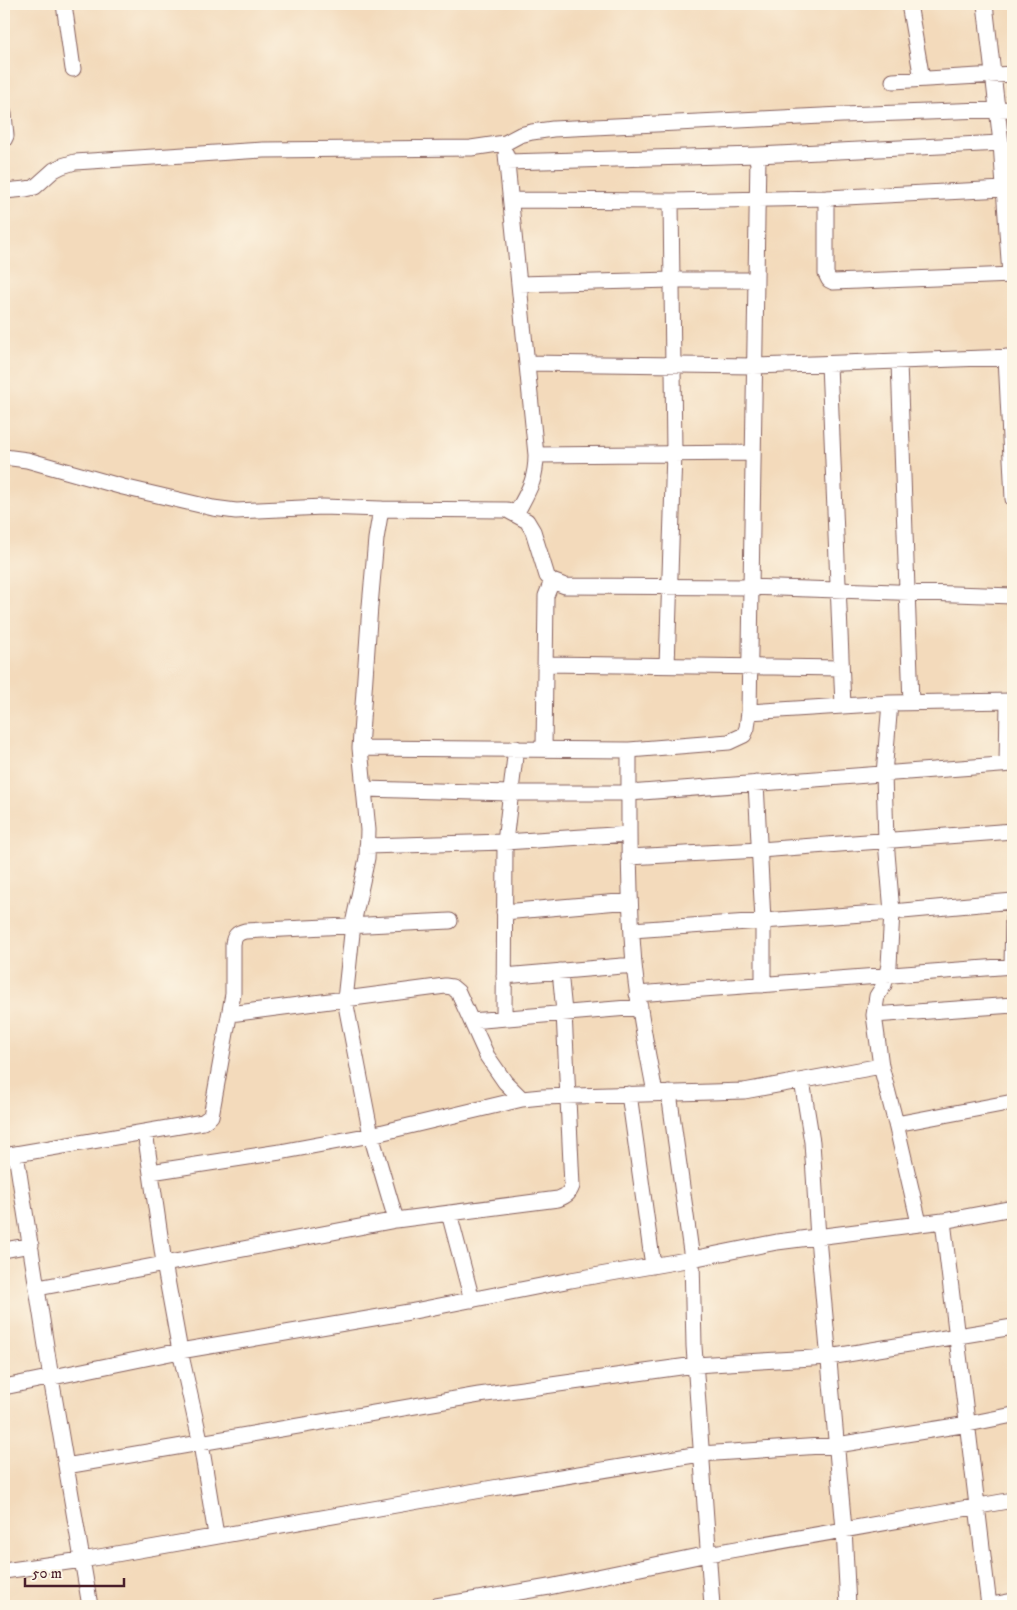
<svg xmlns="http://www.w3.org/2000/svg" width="1017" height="1610" font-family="'IM FELL DW Pica',serif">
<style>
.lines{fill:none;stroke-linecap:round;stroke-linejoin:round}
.street-casing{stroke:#85605d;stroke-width:17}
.street{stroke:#fff;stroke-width:15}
</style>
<rect width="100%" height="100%" fill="#fcf5e5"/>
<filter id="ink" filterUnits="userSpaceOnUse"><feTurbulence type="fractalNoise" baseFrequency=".02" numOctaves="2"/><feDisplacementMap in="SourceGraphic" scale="10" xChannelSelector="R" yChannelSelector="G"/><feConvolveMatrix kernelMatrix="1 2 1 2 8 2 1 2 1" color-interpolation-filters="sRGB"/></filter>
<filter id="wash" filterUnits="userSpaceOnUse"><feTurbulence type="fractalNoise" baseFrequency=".0096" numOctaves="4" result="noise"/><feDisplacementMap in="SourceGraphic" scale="20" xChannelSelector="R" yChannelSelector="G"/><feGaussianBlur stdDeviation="1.12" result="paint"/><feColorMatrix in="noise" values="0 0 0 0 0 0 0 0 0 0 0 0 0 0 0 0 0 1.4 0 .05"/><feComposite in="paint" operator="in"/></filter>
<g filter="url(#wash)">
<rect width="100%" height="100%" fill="#f3dabb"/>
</g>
<g filter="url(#ink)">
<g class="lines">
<defs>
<path id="street" d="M64 4 73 69
M909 4 922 79
M985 4 1001 143 1010 275
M893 81 1013 74
M4 114 6 136 4 140
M506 154 536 455C536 481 528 491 516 514
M507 162 758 155 1001 143
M4 191 26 189 35 187 54 170 62 166 75 162 263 150 471 148 505 143 520 135 532 132 553 129 842 115 1013 109
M826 198V274L829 280 833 282 1013 275
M511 200 671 201 826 198 1004 189
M519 284 672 280H756
M1006 357 1013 499
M899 362 911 703
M527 363 754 366 1013 357
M829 364 843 706
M536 455 753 453
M4 457 27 460 123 487 213 508 236 511 323 507 381 509 507 510 527 521 533 531 547 576 552 581 565 586 751 587 1013 596
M381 509 376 539 370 606 360 748 368 830 367 858 353 924 345 1000 371 1135 396 1220
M545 664 841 668
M667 666 674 453 671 201
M890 703 884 774 886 841 892 912 889 965 884 985 877 996 874 1015 881 1066 896 1124 919 1223
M749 712 890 703 1013 701
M360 748 629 750 729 742 744 735 747 728 749 712 758 155
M544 748 546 596 552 581
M629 750C629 822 628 893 634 964 638 1007 647 1050 655 1093
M1007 764 1008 701
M756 783 763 921V985
M364 789 510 793H629L1013 764
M367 846 505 842 629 834
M629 857 760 850 1013 831
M504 912 630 901
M632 930 892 912 1013 901
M1012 966 1013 916
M504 976 634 965
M637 994 1013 966
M230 1014 445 986 452 987 458 992 487 1056 505 1082 522 1099
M874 1015 1013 1005
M504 1018 505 842 516 748
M471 1021 640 1007
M802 1081 812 1142 818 1238 844 1529 848 1606
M669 1093 692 1259 694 1346 712 1606
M629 1094 653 1266
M896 1124 1013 1102
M145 1132 164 1263 180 1351 201 1444 216 1535
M16 1154 51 1378 90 1606
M4 1156 203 1122 211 1116 233 994V944C234 936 237 933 245 931L450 921
M151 1172 280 1152 371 1135 522 1099 542 1097 744 1091 881 1066
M449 1213 472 1300
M943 1221 989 1606
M4 1250 31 1245
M38 1288 396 1220 558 1199C566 1196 569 1194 572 1186L564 1012 560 971
M4 1387 180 1351 409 1312 571 1280 692 1259 777 1242 943 1221 1013 1208
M66 1466 479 1395 695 1365 829 1357 1013 1327
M4 1571 82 1560 493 1488 700 1454 837 1445 968 1424 1013 1415
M436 1606 549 1587 708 1554 1013 1500
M986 1606 1013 1601"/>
</defs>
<use href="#street" class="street-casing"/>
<use href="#street" class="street"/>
</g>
</g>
<rect width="1017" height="1610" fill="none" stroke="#fcf5e5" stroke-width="20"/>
<path d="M25 1578v8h99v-8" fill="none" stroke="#4a1f2b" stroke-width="2.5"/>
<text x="32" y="1578" font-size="15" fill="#4a1f2b" stroke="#fcf5e5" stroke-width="4" paint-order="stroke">50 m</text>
</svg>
